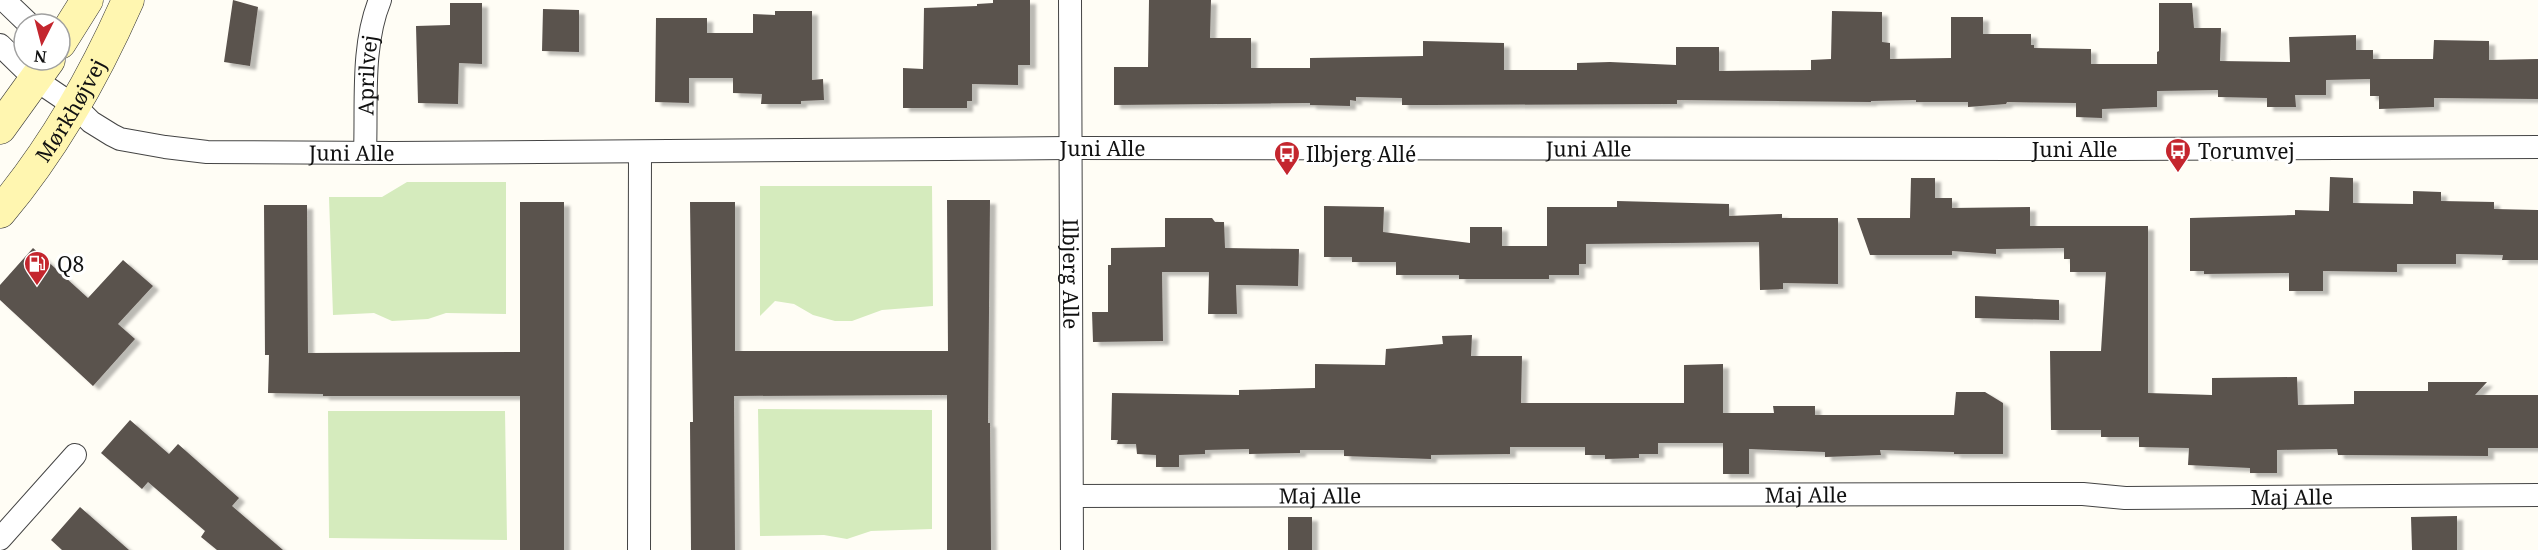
<svg xmlns="http://www.w3.org/2000/svg" width="2538" height="550" font-family="'Noto Serif',serif">
<style>
.green{fill:#d5ebbd}
.building{fill:#5a524d;filter:url(#shadow)}
.lines{fill:none;stroke-linecap:round;stroke-linejoin:round}
.street-casing{stroke:#444;stroke-width:24}
.secondary-casing{stroke:#333;stroke-width:33}
.street{stroke:#fff;stroke-width:22}
.secondary{stroke:#fff6b0;stroke-width:32}
.labels{text-anchor:middle;dominant-baseline:central;stroke-width:6;stroke-linejoin:round;paint-order:stroke}
.street-label{font-size:21px;fill:#111;stroke:#fff}
.poi-label{font-size:21px;fill:#111;stroke:#fff;text-anchor:start}
</style>
<defs>
<filter id="shadow"><feDropShadow dx="6" dy="4" stdDeviation="1.5" flood-color="#0004"/></filter>
</defs>
<rect width="100%" height="100%" fill="#fffdf5"/>
<path class="green" d="M407 182H506V314L446 313 428 319 392 321 374 313 333 315 329 197H382Z
M760 186H932L933 306 882 310 852 321H835L813 315 794 304 775 301 760 316Z
M758 409 932 410V529L871 531 847 539 824 535 760 536Z
M328 411H505L507 540 329 538Z"/>
<path class="building" d="M233 0 258 7 250 66 224 62Z
M993 0H1030V65H1018V85L972 84V101H967V108H903V68L923 69 924 8 977 6V4L993 3Z
M1149 0H1211L1210 38H1251V68H1310V58L1423 56V41L1504 43V70H1577V63L1610 62 1676 65V47H1719V71L1811 70V60L1831 59 1832 11 1882 12V42L1890 43V59L1951 58V17H1983V34H2031V45H2034V48L2091 49V64H2157V52L2159 51V3H2192L2194 28H2221L2220 61 2290 62 2289 37 2356 35V50H2373V59H2433L2434 40 2489 41V60L2538 59V99L2434 98V107L2379 109V96H2370V79L2326 80V95H2295L2296 107H2267V98L2218 97V90L2157 91V107L2102 109V118L2076 117V103L2007 102 2006 104 1968 107V102H1916V100L1871 101V102L1677 100V104L1431 105H1402V98L1356 97V101L1350 100V106L1310 105V103L1114 105V67H1148Z
M450 3H482V64L459 63 458 104 418 103 416 26 450 25Z
M543 9 579 10V52L542 51Z
M775 11H812V80L823 79 824 100 801 101V104H761L762 94 733 93V78H689V103L655 102 656 18H707V33H753V14L775 15Z
M2330 177 2353 178V203L2413 204V191L2441 192V201L2494 202V209L2538 210V260H2502L2503 255 2456 254V264H2397V272L2323 271V291H2289V273L2204 274V271H2190V218L2295 215V210L2329 211Z
M1911 178H1935V198H1952V208L2030 207V226H2148V393L2212 395V378L2297 377 2298 405 2354 404V391H2428V382H2487L2475 395H2538V448H2488V456L2338 455 2337 449 2277 450V473H2250V468L2188 465 2189 448 2139 447V437H2101V430H2051L2050 351H2101L2106 272H2070V259H2064V248L1996 249V254L1952 251V255H1870L1857 218H1910Z
M947 200H990L988 423H990L991 550H947V395L734 396 735 550H691L690 422H693L690 202H735V351H948Z
M1617 201 1729 204V216L1782 214V218H1838V284L1783 283V289L1760 290 1759 242 1586 244V264H1579V275H1549V279H1459V275H1396V262H1352V257H1324V206L1384 207 1383 232 1470 243V227H1502V246H1547V207H1617Z
M520 202H564V550H520V396H323V394L268 393 269 355H265L264 205H307L308 353 520 352Z
M1165 218H1212L1215 222H1224L1225 248 1299 249 1298 286 1236 285 1237 314H1208L1209 272H1162L1163 341 1093 342 1092 312H1108V265H1111V248L1165 247Z
M33 248 88 298 123 260 153 286 118 324 135 339 93 386 0 300V285Z
M1975 296 2059 300V320L1975 318Z
M1472 335 1471 356H1522L1521 403H1684V365L1723 364V413H1774L1773 406H1815V415H1954L1956 392H1985L2003 403V454H1954V452L1880 450 1881 455 1825 457V452L1749 449V474H1723V443H1658V454H1639V458L1605 459V455H1585V447H1510V454L1431 455V459L1344 456V450H1300V453L1249 454V449L1205 450V454L1179 455V467H1156V455L1137 454 1136 444H1117L1118 440H1111L1112 393 1239 395V390L1315 388V364L1385 365 1386 349 1443 344 1442 336Z
M130 420 169 454 178 444 239 498 232 506 283 550H217L201 537 205 531 148 482 142 489 101 453Z
M80 507 129 550H62L51 540Z
M2457 516V550H2412L2411 517Z
M1288 517H1312V550H1288Z"/>
<g class="lines">
<defs>
<g id="street">
<path d="M4 0 29 24"/>
<path id="s1" d="M1070 0 1072 550"/>
<path id="s2" d="M0 45 36 80 76 107 91 122 112 135 120 139 165 147 207 152 393 153 1069 148 2121 149 2538 147"/>
<path id="s3" d="M365 153C367 104 361 46 380 0"/>
<path id="s4" d="M1072 496 2083 494 2125 498 2538 495"/>
<path d="M0 539 75 455"/>
<path d="M639 550 640 153"/>
</g>
<g id="secondary">
<path d="M60 43 87 0"/>
<path d="M0 128 49 60"/>
<path id="s5" d="M0 212C54 148 94 77 128 0"/>
</g>
</defs>
<use href="#street" class="street-casing"/>
<use href="#secondary" class="secondary-casing"/>
<use href="#street" class="street"/>
<use href="#secondary" class="secondary"/>
</g>
<defs>
<symbol id="bus-pin" viewBox="-11 -11 22 30"><path d="M0 17L-7.5 6A9.5 9.5 0 1 1 7.5 6Z" fill="#c4262e" stroke="#fff"/><path d="M-5-6H5V4H4V6H2V4H-2V6H-4V4H-5ZM-3.5-4V0h7V-4ZM-3.5 1.2v1.5H-2V1.2ZM2 1.2v1.5H3.5V1.2Z" fill="#fff"/></symbol>
<symbol id="fuel-pin" viewBox="-11 -11 22 30"><path d="M0 17L-7.5 6A9.5 9.5 0 1 1 7.5 6Z" fill="#c4262e" stroke="#fff"/><path d="M-5.5-6h7V0h2V4h1.3V-2.5L3-4.5l.8-.8L6-3V5H2.5V1h-1V6h-7ZM-4.2-4.7v3.2H.2V-4.7Z" fill="#fff"/></symbol>
</defs>
<g fill-rule="evenodd">
<use href="#bus-pin" x="2163" y="136" width="30" height="40"/>
<use href="#bus-pin" x="1272" y="139" width="30" height="40"/>
<use href="#fuel-pin" x="22" y="249" width="30" height="40"/>
</g>
<g class="labels">
<g class="street-label">
<text stroke="none"><textPath href="#s3" startOffset="78">Aprilvej</textPath></text>
<text stroke="none"><textPath href="#s5" startOffset="124">Mørkhøjvej</textPath></text>
<text stroke="none"><textPath href="#s2" startOffset="1137">Juni Alle</textPath></text>
<text stroke="none"><textPath href="#s2" startOffset="1623">Juni Alle</textPath></text>
<text stroke="none"><textPath href="#s2" startOffset="2109">Juni Alle</textPath></text>
<text stroke="none"><textPath href="#s2" startOffset="386">Juni Alle</textPath></text>
<text stroke="none"><textPath href="#s1" startOffset="274">Ilbjerg Alle</textPath></text>
<text stroke="none"><textPath href="#s4" startOffset="734">Maj Alle</textPath></text>
<text stroke="none"><textPath href="#s4" startOffset="248">Maj Alle</textPath></text>
<text stroke="none"><textPath href="#s4" startOffset="1220">Maj Alle</textPath></text>
</g>
<g class="poi-label">
<text x="2198" y="151">Torumvej</text>
<text x="1306" y="154">Ilbjerg Allé</text>
<text x="57" y="264">Q8</text>
</g>
</g>
<g transform="translate(42 42) rotate(186)"><circle r="28" fill="#ffffff" stroke="#a0a0a0" stroke-width="1.5"/>
<path d="M0-4.5L10 22L0 15L-10 22Z" fill="#c4262e"/>
<text y="-9" font-size="16" font-weight="bold" text-anchor="middle" fill="#111111">N</text>
</g>
</svg>
